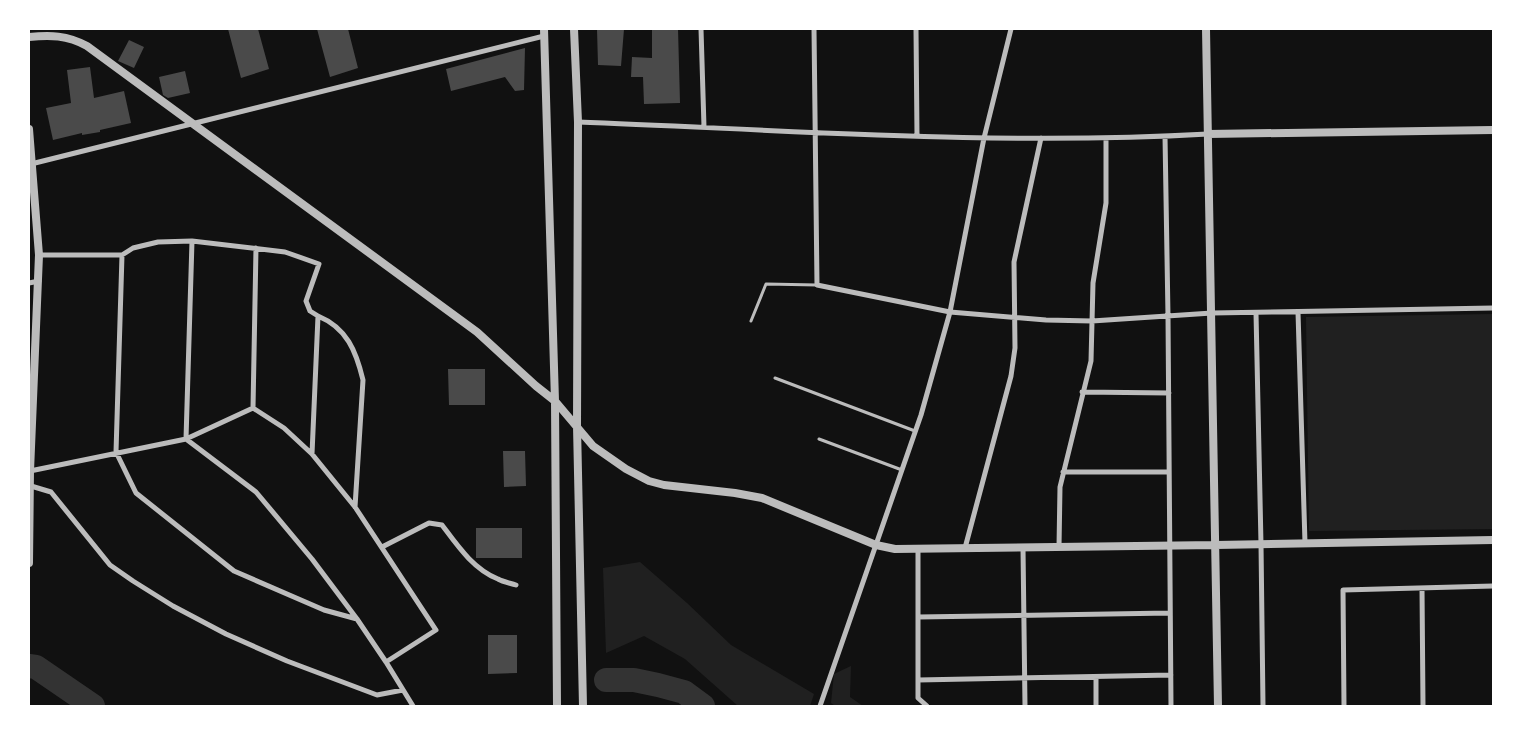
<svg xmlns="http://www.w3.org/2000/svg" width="1522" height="735" font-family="'Titillium Web',sans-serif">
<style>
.green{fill:#202020}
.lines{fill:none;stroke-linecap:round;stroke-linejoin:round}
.river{stroke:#333;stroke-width:24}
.building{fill:#4a4a4a}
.service{stroke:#bcbcbc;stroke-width:3}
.minor{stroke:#bcbcbc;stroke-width:5}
.tertiary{stroke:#bcbcbc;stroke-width:8}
</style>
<rect width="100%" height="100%" fill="#111"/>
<path class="green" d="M1493 314V529L1309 531 1306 317Z
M640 562 687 603 731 645 814 694 810 706H738L685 659 644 636 606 653 603 568Z
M851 666 850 697 863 706H835L831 703 834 674Z"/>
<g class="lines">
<path class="river" d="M29 666 36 667 93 706
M606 680H634L658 685 684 692 703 706"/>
</g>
<path class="building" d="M228 29H258L269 69 241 78Z
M317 29H348L358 68 330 77Z
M597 29H624L621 66 598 65Z
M652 29H678L680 103 644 104 643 77H631L632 57 652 58Z
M129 40 144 47 134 68 118 61Z
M525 48 524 90 515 91 505 77 451 91 446 69Z
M90 67 94 98 124 91 131 123 100 130V132L82 135V133L53 140 46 108 71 103 67 70Z
M185 71 190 93 168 98 163 95 159 77Z
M448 369H485V405H449Z
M503 451H525L526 486 504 487Z
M476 528H522V558H476Z
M488 635H517V673L488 674Z"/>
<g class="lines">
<path class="service" d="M751 321 766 284 817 285
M775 378 915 431
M819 439 902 470"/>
<path class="minor" d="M701 29 704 127
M814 29 817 285 950 312 1046 320 1092 321 1212 313 1493 308
M916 29 917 136
M578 122C788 130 998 146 1208 134
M1165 136 1168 316 1171 706
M31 164 544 36
M39 255H122L133 248 158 242 192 241 285 252 319 264 306 301 310 311 318 316 312 454
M122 255 116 452 136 493 234 571 324 610 357 619
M29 283 39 281
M1298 312 1305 543
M1256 313 1261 544 1263 706
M318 316C347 328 356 351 363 380L355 507
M1082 392 1169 393
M253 408 284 428 312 454 355 507 436 630 386 662
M253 408 256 248
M186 439 256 492 312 559 357 619 386 662 413 706
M186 439 192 241
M30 471 186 439 253 408
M1063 472H1169
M31 486 51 492 110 565 133 581 173 606 226 634 287 661 377 695 403 690
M382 547 429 523 442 525C457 545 473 569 498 579 503 582 510 583 516 585
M1059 547 1060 487 1091 361 1093 283 1106 203V138
M965 548 1011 376 1015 348 1014 262 1041 138
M1023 548 1025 706
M918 549V698L927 706
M1422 588 1423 706
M918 617 1170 613
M1096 677V706
M918 680 1171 675
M820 706 921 415 950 312 984 138 1011 29
M1344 706 1343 590 1493 586"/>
<path class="tertiary" d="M544 29 555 401 557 706
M574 29 578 122 577 426 583 706
M1206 29 1218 706
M29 37C50 35 67 35 87 46L477 332 536 386 555 401 593 446 626 469 649 481 664 485 735 493 762 498 876 545 895 549 1216 545 1493 540
M29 129 39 255 30 471 29 563
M1208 134 1493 130"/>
</g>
<rect width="1522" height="735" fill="none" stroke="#ffffff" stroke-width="60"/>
</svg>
